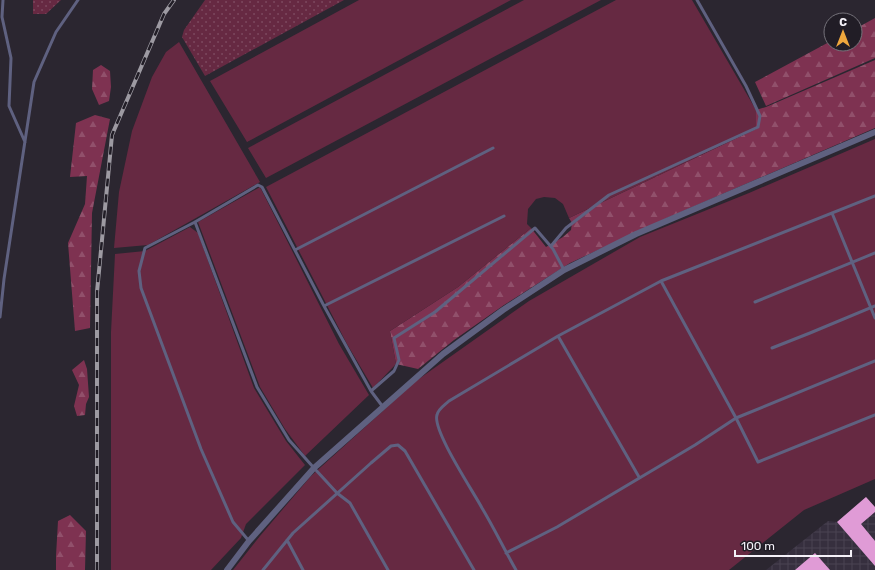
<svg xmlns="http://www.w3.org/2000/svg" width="875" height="570" font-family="Rubik,sans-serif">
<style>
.industrial{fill:url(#industrial-grid)}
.grass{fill:url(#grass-dots)}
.forest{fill:url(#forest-firs)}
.garden{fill:#662942}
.building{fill:#e09bd6}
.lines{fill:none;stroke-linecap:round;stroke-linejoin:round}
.lane{stroke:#5f6180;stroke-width:3}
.street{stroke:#5f6180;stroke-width:6}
.rail-casing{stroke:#9d9aa2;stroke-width:4}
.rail{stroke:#211d26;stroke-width:2.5;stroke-dasharray:8;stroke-linecap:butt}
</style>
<defs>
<pattern id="industrial-grid" width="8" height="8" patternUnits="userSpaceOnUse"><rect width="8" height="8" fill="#362f3e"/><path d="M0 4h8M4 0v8" fill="none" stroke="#4a4351"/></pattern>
<pattern id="grass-dots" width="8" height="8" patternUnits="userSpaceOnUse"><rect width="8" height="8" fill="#662942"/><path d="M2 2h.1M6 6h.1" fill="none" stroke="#7c485e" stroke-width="1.8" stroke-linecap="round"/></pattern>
<pattern id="forest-firs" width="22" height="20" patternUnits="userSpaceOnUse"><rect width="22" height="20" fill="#7e3251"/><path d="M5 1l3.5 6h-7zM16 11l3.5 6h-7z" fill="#91506b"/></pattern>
</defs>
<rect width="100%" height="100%" fill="#2b2630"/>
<path class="industrial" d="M866 497 875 507V570H766L828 521 837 522Z"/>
<path class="grass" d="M33 0H61L46 14H33Z
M205 0H344L205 76 182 37 184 30Z"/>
<path class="forest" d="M875 18V58L766 106 755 82 831 41V44H855V29Z
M875 60V128L667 218 570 263 504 305 454 340 418 369 396 364 390 331 458 287 531 228 546 247 563 237 571 230 572 223 569 218 756 129V110L766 107Z
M101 65 110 71 111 87 109 101 99 105 92 89 93 70Z
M95 115 110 119 92 213 90 328 75 331 68 243 85 204 87 176 70 177 76 123Z
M84 360 87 369 89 397 86 404 85 415 77 416 74 406 79 385 72 370Z
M70 515 86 531 85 570H56V556L58 521Z"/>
<path class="garden" d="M359 0H511L247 142 210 81Z
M524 0H601L266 178 248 148Z
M616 0H692L756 110V129L569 218 563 204 555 198 544 197 536 199 528 209 527 224 531 228 458 287 390 331 396 364 373 388 347 344 266 187Z
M179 42 260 182 148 245 114 248 119 192 132 131 152 77 166 52Z
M875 139V479L804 510 729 570H233L260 536 311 476 416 381 529 301 640 237 749 193Z
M260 187 339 344 369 395 305 456 285 429 260 387 198 222Z
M190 227 198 233 254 388 286 441 305 465 246 524 241 538 211 570H111V332L115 254 145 251Z"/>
<path class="building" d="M866 497 875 507V512L861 524 875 541V566L837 522Z
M815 553 830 570H795Z"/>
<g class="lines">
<path class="lane" d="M3 0 2 17 11 58 9 106 25 142
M832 213 875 318
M195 222 257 387 289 440 314 468 337 493 350 503 388 570
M551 246 566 228 609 195 758 127 760 116 746 86 697 0
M295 250 493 148
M661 281 736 418 758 462 875 415
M755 302 875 253
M324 306 504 216
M0 317 4 279 34 82 56 32 78 0
M558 336 639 477
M772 348 810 333 875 306
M371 391 394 371 399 360 394 338 435 312 535 228 553 249 564 270
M287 540 303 570
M249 541 233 522 201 449 141 288 139 271 145 248 195 222 258 185 262 187 324 306 371 391 383 407
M506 553 557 527 695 445 736 418 875 361
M263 570 293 533 371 463 391 446 398 445 405 451 474 570
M516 570C504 549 494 528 482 508 473 491 432 430 437 415 438 409 445 405 449 401L558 336 661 281 875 196"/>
<path class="street" d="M227 570 249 541 314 468 443 354 503 310 564 270 636 234 875 132"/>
<defs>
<path id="rail" d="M97 570V292L112 135 164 14 174 0"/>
</defs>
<use href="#rail" class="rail-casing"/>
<use href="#rail" class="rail"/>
</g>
<g transform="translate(843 32)"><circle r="19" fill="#211d26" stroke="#75727a"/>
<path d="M0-3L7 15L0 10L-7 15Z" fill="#efa73d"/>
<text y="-6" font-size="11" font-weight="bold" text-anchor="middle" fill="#f4f1f8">С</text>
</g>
<path d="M735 550v6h116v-6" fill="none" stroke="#f4f1f8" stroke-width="2"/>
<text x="741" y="550" font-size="12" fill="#f4f1f8" stroke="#211d26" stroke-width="3" paint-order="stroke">100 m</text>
</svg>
